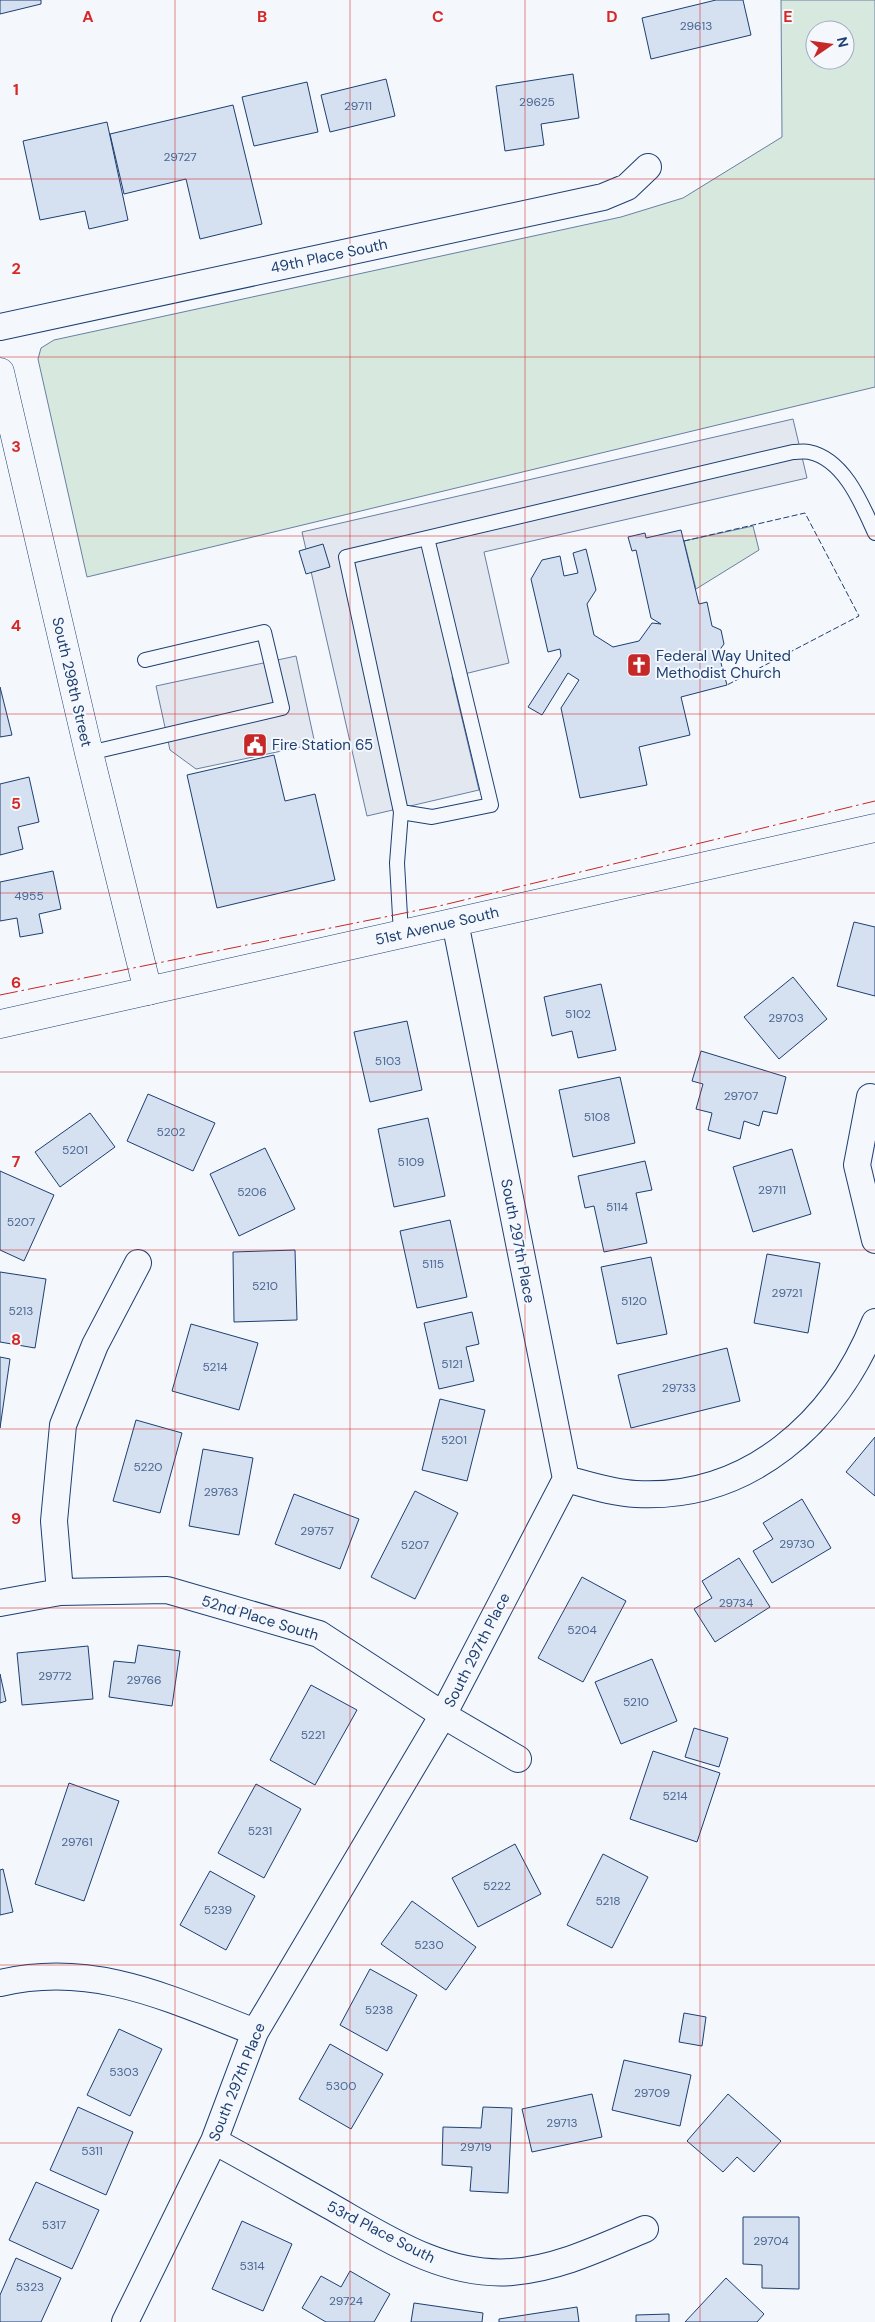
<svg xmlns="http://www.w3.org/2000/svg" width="875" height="2322" font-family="'DM Sans',sans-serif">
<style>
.green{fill:#d7e8df;stroke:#687fa3;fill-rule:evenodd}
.parking{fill:#e3e8f0;stroke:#687fa3}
.building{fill:#d5e0f0;stroke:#1d3f73}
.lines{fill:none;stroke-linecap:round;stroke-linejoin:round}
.service-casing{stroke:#1d3f73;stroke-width:16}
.minor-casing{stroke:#1d3f73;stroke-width:28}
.tertiary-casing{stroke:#1d3f73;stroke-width:29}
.secondary-casing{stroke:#1d3f73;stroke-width:29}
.service{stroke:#f4f7fb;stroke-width:14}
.minor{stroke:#f4f7fb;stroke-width:26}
.tertiary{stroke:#f4f7fb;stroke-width:28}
.secondary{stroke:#f4f7fb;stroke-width:28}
.fence{stroke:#1d3f73;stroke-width:1;stroke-dasharray:6 2.5;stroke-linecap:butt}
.power{stroke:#c62828;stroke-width:1;stroke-dasharray:18 4 2.5 4;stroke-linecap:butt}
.grid{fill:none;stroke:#d62828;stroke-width:1;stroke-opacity:0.55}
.labels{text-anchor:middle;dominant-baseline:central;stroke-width:4;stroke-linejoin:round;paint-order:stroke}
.number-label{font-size:12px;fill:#4b6792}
.street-label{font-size:15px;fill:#1d3f73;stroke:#f4f7fb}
.poi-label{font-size:15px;fill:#1d3f73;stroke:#f4f7fb;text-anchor:start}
.grid-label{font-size:16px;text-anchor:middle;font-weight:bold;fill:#d62828;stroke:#f4f7fb;stroke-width:4;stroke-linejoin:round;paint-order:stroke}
</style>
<rect width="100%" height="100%" fill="#f4f7fb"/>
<path class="green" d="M781 0H875V387L87 577 38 359 41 348 54 340 621 217 683 198 782 137ZM815 30H845V60H815Z
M753 526 759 550 696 589 684 541Z"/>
<path class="parking" d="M793 419 807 478 484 552 509 663 452 677 479 790 367 816 302 532Z
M296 656 315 744 196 769 170 750 156 686Z"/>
<path class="building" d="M0 0H41V4L0 14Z
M716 0H743L751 35 651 59 642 18Z
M573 74 579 118 541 124 544 145 505 151 496 86Z
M386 79 395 116 330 132 321 95Z
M307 82 318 132 254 146 242 97Z
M233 105 262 224 200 239 186 179 124 194 110 134Z
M107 122 128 220 89 229 85 211 40 220 23 141Z
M681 530 699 604 707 602 712 626 721 630 724 644 718 652 727 685 681 697 690 735 639 747 647 785 580 798 561 708 579 680 568 673 542 715 528 707 561 656 560 649 548 652 531 579 542 560 560 556 564 576 578 573 573 553 586 549 596 590 587 604 594 635 613 647 639 641 652 623 661 624 651 618 636 550 632 551 628 537 645 533 646 538Z
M323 544 330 567 306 574 299 551Z
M0 687 12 735 0 737Z
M274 755 285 801 315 794 335 880 217 908 187 775Z
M29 777 39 822 18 827 23 849 0 855V784Z
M53 871 61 909 39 914 43 933 20 937 17 918 0 921V882Z
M854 922 875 927V996L837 986Z
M793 977 827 1019 779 1059 744 1017Z
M601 984 616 1050 578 1058 572 1031 552 1036 544 997Z
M407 1021 422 1090 370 1102 354 1032Z
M701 1051 786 1077 777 1114 763 1111 759 1126 744 1121 740 1139 708 1130 712 1113 696 1109 703 1084 692 1081Z
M620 1077 635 1143 573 1157 559 1090Z
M148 1094 215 1123 193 1171 127 1141Z
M90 1113 115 1147 60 1187 35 1152Z
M428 1118 445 1196 394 1207 378 1129Z
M265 1148 295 1209 239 1236 210 1174Z
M792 1149 811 1214 753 1232 733 1167Z
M645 1161 652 1190 636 1193 647 1243 604 1252 594 1206 585 1208 578 1176Z
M0 1171 54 1195 24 1261 0 1250Z
M450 1220 467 1297 417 1308 400 1231Z
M295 1250 297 1320 234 1322 233 1252Z
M767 1254 820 1263 808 1333 754 1323Z
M651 1257 667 1334 617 1344 601 1267Z
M0 1272 46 1279 35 1348 0 1342Z
M472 1312 479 1344 466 1347 474 1381 439 1389 424 1323Z
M191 1324 258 1343 239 1410 172 1391Z
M727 1348 740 1401 631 1428 618 1375Z
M0 1357 10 1359 0 1428Z
M440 1399 485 1410 467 1481 422 1470Z
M136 1420 182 1433 160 1513 113 1501Z
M875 1437V1496L846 1472Z
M203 1449 253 1458 239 1535 189 1526Z
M415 1491 458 1513 415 1599 371 1577Z
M294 1494 359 1519 340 1569 275 1544Z
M802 1499 831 1548 772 1583 753 1551 773 1539 763 1523Z
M739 1558 770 1607 715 1642 694 1609 712 1598 702 1581Z
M582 1577 626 1601 583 1682 538 1658Z
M138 1645 180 1651 172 1706 109 1697 114 1661 135 1663Z
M88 1646 93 1699 22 1705 17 1653Z
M652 1659 677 1721 621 1744 595 1682Z
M0 1674 6 1701 0 1703Z
M311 1685 357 1710 315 1785 270 1760Z
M694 1728 728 1738 719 1767 685 1757Z
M653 1751 720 1773 697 1842 630 1819Z
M69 1783 119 1801 84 1901 35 1884Z
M256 1784 301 1809 264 1878 218 1853Z
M515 1844 541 1894 478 1927 452 1878Z
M603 1854 648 1877 612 1948 567 1925Z
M3 1869 13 1912 0 1915V1870Z
M210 1871 255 1896 226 1950 180 1925Z
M412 1901 476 1947 446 1990 381 1944Z
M370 1969 417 1995 387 2051 340 2025Z
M684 2013 706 2017 702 2046 679 2042Z
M119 2029 162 2049 130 2116 87 2095Z
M330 2044 383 2074 351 2129 299 2099Z
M624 2060 691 2075 680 2126 612 2110Z
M592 2094 602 2137 532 2152 522 2109Z
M728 2094 781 2141 754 2172 737 2157 723 2172 687 2141Z
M78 2107 133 2132 106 2195 50 2170Z
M483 2107 512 2108 508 2193 470 2191 472 2167 442 2165 443 2127 481 2128Z
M36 2182 99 2210 72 2269 9 2240Z
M743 2217H799V2289L762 2288V2265L743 2264Z
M242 2221 292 2244 263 2311 212 2289Z
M16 2258 61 2278 41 2322H0V2295Z
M350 2271 390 2294 374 2322H326L302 2308 321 2276 341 2287Z
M726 2278 764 2314 757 2322H685Z
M414 2303 483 2313 482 2322H411Z
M577 2307 579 2322H499V2319Z
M669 2314V2322H636V2315Z"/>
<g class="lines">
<defs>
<path id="service" d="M427 538 491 805 432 817 401 812 346 557 793 452C798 452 804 451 809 452 844 459 862 504 875 533
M89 753 282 708 264 632 145 660
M401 934 397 863 401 812"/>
<path id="minor" d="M0 327 603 197 627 187 648 167
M870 1097 857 1165 875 1240
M566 1479C589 1485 612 1493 636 1494 749 1500 835 1422 875 1322
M60 1592 54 1521 63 1425 95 1345 138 1263
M0 1603 60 1592 167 1590 319 1634 443 1715 518 1759
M0 1983C94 1961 170 1999 255 2032
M214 2141C253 2162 291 2184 330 2206 386 2238 444 2277 512 2272 560 2268 602 2247 645 2229
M125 2322 214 2141 255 2032 443 1715 566 1479 455 922"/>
<path id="tertiary" d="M0 372 89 753 148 991"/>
<path id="secondary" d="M0 1024 875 828"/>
</defs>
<use href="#service" class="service-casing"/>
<use href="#minor" class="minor-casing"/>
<use href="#tertiary" class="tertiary-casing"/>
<use href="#secondary" class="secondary-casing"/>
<use href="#service" class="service"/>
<use href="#minor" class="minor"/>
<use href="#tertiary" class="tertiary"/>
<use href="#secondary" class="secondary"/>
<path class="fence" d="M684 541 805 513 859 616 727 685"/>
<path class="power" d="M0 995 439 906 875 801"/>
</g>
<path class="grid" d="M175 0V2322M350 0V2322M525 0V2322M700 0V2322M0 179H875M0 357H875M0 536H875M0 714H875M0 893H875M0 1072H875M0 1250H875M0 1429H875M0 1608H875M0 1786H875M0 1965H875M0 2143H875"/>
<defs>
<symbol id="church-square" viewBox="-11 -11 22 22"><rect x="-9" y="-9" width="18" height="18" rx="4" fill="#c62828" stroke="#f4f7fb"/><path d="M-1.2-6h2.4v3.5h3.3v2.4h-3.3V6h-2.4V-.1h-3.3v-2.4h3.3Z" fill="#fff"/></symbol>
<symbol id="civic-square" viewBox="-11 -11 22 22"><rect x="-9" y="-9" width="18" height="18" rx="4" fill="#c62828" stroke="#f4f7fb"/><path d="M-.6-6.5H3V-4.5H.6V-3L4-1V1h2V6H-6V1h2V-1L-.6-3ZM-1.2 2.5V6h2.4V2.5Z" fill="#fff"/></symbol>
</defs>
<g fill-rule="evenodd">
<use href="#church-square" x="625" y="651" width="28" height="28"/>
<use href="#civic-square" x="241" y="731" width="28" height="28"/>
</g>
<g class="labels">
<g class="number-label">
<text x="696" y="26">29613</text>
<text x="537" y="102">29625</text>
<text x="358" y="106">29711</text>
<text x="180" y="157">29727</text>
<text x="29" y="896">4955</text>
<text x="578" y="1014">5102</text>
<text x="786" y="1018">29703</text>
<text x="388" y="1061">5103</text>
<text x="741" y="1096">29707</text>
<text x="597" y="1117">5108</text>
<text x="171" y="1132">5202</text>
<text x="75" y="1150">5201</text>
<text x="411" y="1162">5109</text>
<text x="772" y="1190">29711</text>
<text x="252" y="1192">5206</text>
<text x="617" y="1207">5114</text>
<text x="21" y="1222">5207</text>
<text x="433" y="1264">5115</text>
<text x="265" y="1286">5210</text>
<text x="787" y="1293">29721</text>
<text x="634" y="1301">5120</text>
<text x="21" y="1311">5213</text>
<text x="452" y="1364">5121</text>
<text x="215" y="1367">5214</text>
<text x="679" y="1388">29733</text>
<text x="454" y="1440">5201</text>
<text x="148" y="1467">5220</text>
<text x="221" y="1492">29763</text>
<text x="317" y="1531">29757</text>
<text x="797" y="1544">29730</text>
<text x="415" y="1545">5207</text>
<text x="736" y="1603">29734</text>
<text x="582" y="1630">5204</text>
<text x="55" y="1676">29772</text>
<text x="144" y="1680">29766</text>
<text x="636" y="1702">5210</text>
<text x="313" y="1735">5221</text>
<text x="675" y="1796">5214</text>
<text x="260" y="1831">5231</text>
<text x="77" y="1842">29761</text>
<text x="497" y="1886">5222</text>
<text x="608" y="1901">5218</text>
<text x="218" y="1910">5239</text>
<text x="429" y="1945">5230</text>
<text x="379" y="2010">5238</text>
<text x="124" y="2072">5303</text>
<text x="341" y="2086">5300</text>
<text x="652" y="2093">29709</text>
<text x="562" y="2123">29713</text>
<text x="476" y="2147">29719</text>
<text x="92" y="2151">5311</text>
<text x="54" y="2225">5317</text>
<text x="771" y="2241">29704</text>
<text x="252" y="2266">5314</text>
<text x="30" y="2287">5323</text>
<text x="346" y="2301">29724</text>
</g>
<g class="street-label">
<text transform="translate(329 256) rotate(-12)">49th Place South</text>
<text transform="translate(72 682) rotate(77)">South 298th Street</text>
<text transform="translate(437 926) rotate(-13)">51st Avenue South</text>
<text transform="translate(518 1241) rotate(79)">South 297th Place</text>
<text transform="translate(260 1618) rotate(17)">52nd Place South</text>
<text transform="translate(477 1650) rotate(-63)">South 297th Place</text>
<text transform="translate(237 2082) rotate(-68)">South 297th Place</text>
<text transform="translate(381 2232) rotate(27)">53rd Place South</text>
</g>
<g class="poi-label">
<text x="656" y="656">Federal Way United<tspan x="656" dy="17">Methodist Church</tspan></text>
<text x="272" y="745">Fire Station 65</text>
</g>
</g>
<g class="grid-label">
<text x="88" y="22">A</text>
<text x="262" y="22">B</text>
<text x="438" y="22">C</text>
<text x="612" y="22">D</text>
<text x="788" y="22">E</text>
<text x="16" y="95">1</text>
<text x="16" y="274">2</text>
<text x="16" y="452">3</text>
<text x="16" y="631">4</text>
<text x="16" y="809">5</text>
<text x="16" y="988">6</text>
<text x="16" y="1167">7</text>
<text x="16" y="1345">8</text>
<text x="16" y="1524">9</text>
</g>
<g transform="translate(830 45) rotate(77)"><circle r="24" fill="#f4f7fb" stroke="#9eadc5"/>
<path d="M0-4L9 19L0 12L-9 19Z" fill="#c62828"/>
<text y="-8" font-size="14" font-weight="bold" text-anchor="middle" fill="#1d3f73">N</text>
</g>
</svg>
